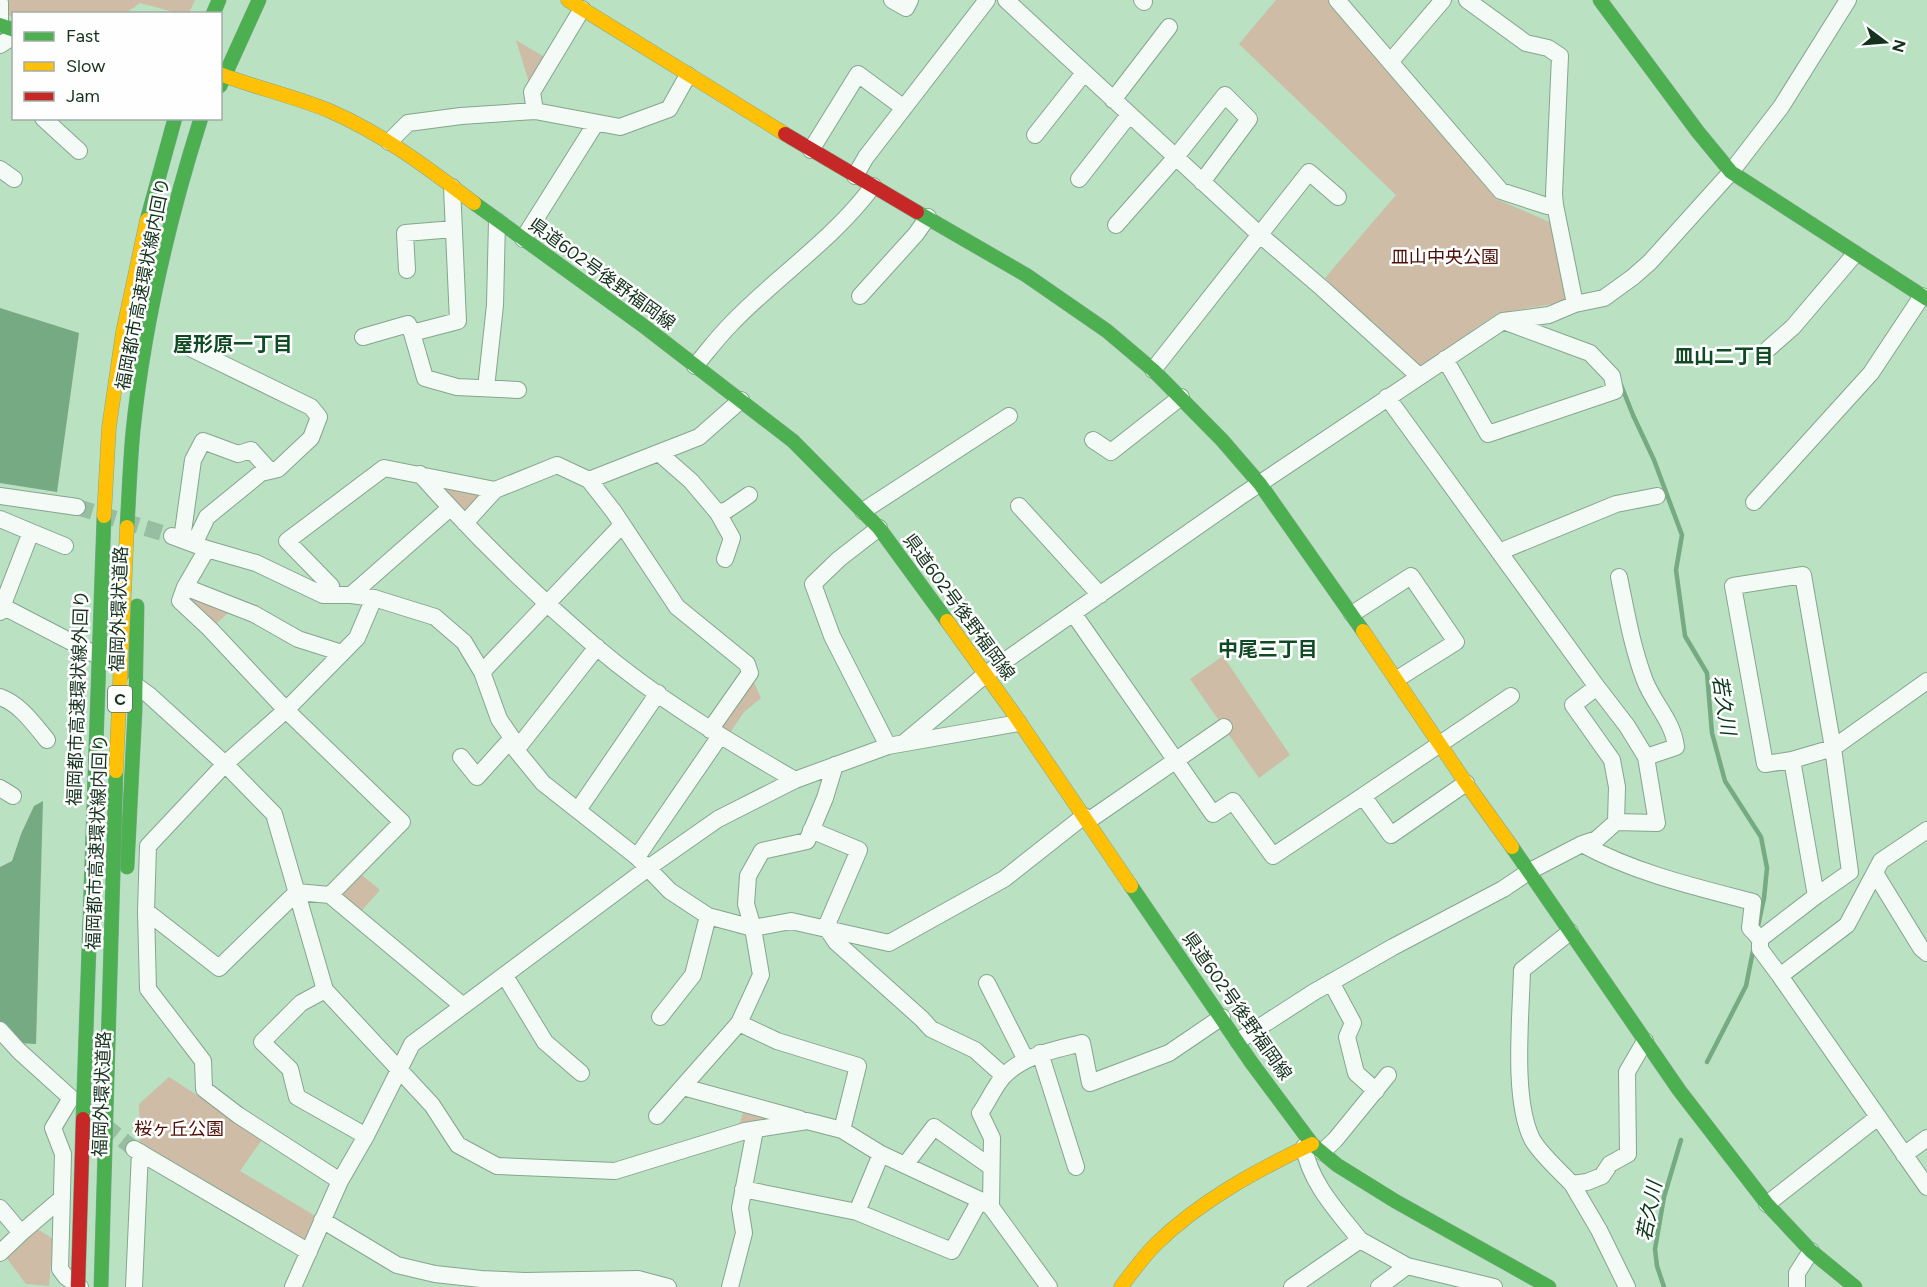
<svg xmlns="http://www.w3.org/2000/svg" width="1927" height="1287" font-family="Figtree,'Noto Sans JP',sans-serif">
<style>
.green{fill:#cebca7}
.water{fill:#76aa83}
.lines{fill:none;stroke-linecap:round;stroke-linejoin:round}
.stream{stroke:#76aa83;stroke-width:4.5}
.street-tunnel{stroke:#98bea1;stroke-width:16;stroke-dasharray:16 8;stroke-linecap:butt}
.street-casing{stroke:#85a68d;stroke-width:18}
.fast-casing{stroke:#85a68d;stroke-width:15}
.slow-casing{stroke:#85a68d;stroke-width:15}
.jam-casing{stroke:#85a68d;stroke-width:15}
.street{stroke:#f4faf6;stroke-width:16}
.fast{stroke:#4caf50;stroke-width:14}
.slow{stroke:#ffc107;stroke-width:14}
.jam{stroke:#c62828;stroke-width:14}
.fast-bridge-casing{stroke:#7ba89d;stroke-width:15;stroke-linecap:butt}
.slow-bridge-casing{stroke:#7ba89d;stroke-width:15;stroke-linecap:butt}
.jam-bridge-casing{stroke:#7ba89d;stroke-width:15;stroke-linecap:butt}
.fast-bridge{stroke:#4caf50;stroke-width:14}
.slow-bridge{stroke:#ffc107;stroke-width:14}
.jam-bridge{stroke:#c62828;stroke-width:14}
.labels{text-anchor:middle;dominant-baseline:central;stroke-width:5;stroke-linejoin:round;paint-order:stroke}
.shield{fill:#fefefe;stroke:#5a6f60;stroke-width:1.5}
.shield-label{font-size:16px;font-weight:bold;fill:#14321d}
.park-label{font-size:18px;fill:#4e0f07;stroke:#fefefe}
.street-label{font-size:18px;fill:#14321d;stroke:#fefefe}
.neighbourhood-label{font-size:20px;font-weight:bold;fill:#104a25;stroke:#fefefe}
.water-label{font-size:20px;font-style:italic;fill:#083619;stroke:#fefefe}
</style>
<rect width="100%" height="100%" fill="#b9e1c2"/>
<path class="green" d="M0 0H195L189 13H177L140 3 126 13 14 14 13 16 0 15Z
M1276 0H1328L1385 64 1496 199 1552 223 1569 293 1565 302 1498 313 1419 367 1415 368 1325 278 1396 195 1239 44Z
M516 40 551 61 532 92Z
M420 474 495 490 465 523Z
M185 587 235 607 210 629 180 601Z
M1223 656 1290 755 1259 778 1190 679Z
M752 678 761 698 744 712 729 734 719 728Z
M357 871 380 890 357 916 332 895Z
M169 1077 263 1138 240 1171 322 1220 309 1252 140 1152 139 1104Z
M746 1104 807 1121 736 1134Z
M36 1228 53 1239 49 1286 26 1284 3 1253Z"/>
<path class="water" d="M0 308 79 333 57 492 0 483Z
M43 801 36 1044 19 1043 0 1023V867L12 861 21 834 34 806Z"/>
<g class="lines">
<path class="stream" d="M1621 385 1633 415 1654 460 1682 535 1676 570 1685 636 1707 673 1712 733 1725 781 1761 837 1767 868 1764 898 1758 926
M1707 1062 1746 986 1754 946
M1664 1287 1657 1266 1655 1249 1664 1197 1681 1140"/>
<path class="street-tunnel" d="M77 507 172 536
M104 1125 134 1149"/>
<defs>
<path id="street" d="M892 0 906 8 910 0
M1006 0 1259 234 1322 288 1419 376
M1142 0 1144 2
M1337 0 1501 191 1547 206 1555 205 1575 304
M1467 0 1526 43 1548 48 1560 56 1554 194 1555 205
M0 3V25
M0 45 14 36
M1391 61 1443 0
M1113 100 1169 27
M535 111 620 127 669 109 688 75
M43 118 79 151
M1035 135 1084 73
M389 142 408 123 461 116 535 111 532 92 582 9
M811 150 858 74 904 108
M0 169 14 179
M855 176 866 157 987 0
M1079 179 1129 115
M1116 225 1175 158 1225 95 1249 119 1202 182
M523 239 596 123
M407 270 405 233 454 229
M860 296 916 234 928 217
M412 333 425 378 457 387 518 390
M363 337 408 324 412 333 458 321 452 187
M188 347 311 407 319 417 311 438 278 469 261 473 207 517 194 544
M1768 349 1793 327 1855 254
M1445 359 1488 434 1615 391 1612 376 1590 353 1506 322
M695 366C707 352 718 337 731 324 777 276 833 240 873 186
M1153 370 1309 172 1338 197
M486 388 495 305 497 221
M1387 397 1597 687 1627 726 1646 757 1657 823 1616 822
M1093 440 1111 452 1181 397
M659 453 691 481 718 513 727 510 749 495
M420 474C474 535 533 593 595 646 656 698 726 740 795 780
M589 480 614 512 677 607 747 664 750 673 710 730
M0 496 77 507
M1754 502 1871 373 1922 296
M1019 506 1100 595
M863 511 1009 416
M718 513 732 538 725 559
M0 519 31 532 0 612
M465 523 495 490
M879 528 839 559 813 584 832 636 888 746
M31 532 65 546
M172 536 207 549 256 563 323 595H351L374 598 435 617 464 642 482 672 499 719 512 738 516 750 543 783 637 857 670 891 708 916 753 928 791 921 889 943 1004 879 1084 816
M182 539 193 460 203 441 238 454 251 450 270 471
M207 549 185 587 254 614 298 639 342 653
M1499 552 1616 504 1657 496
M1619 577C1626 611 1632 647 1645 681 1654 704 1673 721 1676 747L1646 757
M323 595 331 586 287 541 384 468 495 490 557 465 589 480 699 437 741 400
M351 595 450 508
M2 606 102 658
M1073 613 1213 814 1233 801 1273 856 1363 796 1391 835 1466 783
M1352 614 1411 576 1456 642 1397 679
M482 672 622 525
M134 684 149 695 225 764 274 814 325 990 432 1105 458 1145 497 1166 615 1171 745 1131 807 1121 842 1130
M0 697C20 704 34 724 47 740
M905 742 986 674 1241 496 1503 321 1549 315 1575 304 1604 298 1633 277 1650 262 1731 172 1781 107 1848 0
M516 750 597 647
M461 757 477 777 512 738
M1792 760 1765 764 1733 586 1803 575 1833 748 1850 872 1816 896
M0 788 13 796
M1363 796 1511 696
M578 810 658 693
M1088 821 1224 727
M811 830 859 850 826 927 836 942 922 1019 931 1029 975 1050 1004 1076
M1582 844 1597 839 1616 822 1617 787 1612 760 1573 705 1597 687
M637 857 720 736
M1875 873 1921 948 1927 953
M330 895 463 1006
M146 911 219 968 297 892 330 895 402 822 286 710 210 629 180 601 185 587
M1570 932 1522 970C1521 1016 1512 1099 1532 1139 1540 1154 1561 1172 1572 1184L1587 1182 1602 1176 1610 1164 1628 1154 1627 1072 1645 1041
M1760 939 1816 896 1792 760 1833 748 1927 681
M505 976 545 1042 581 1073
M1780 976 1927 1187
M1331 982 1353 1023 1347 1037 1356 1073 1376 1091
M987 983 1026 1060
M325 990 301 1003 262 1042 290 1069 297 1097 366 1136
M660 1017 693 975 708 916
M739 1023 777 1041 858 1066 842 1130 881 1154 980 1200 991 1207 1049 1287
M0 1030 19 1051 71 1098 53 1128 63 1154 60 1269 66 1277 80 1287
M1238 1041 1314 992 1393 947 1503 889 1530 871 1582 844C1635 873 1695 887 1753 902L1750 928 1760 939V949L1780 976 1847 925 1881 861 1927 830
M1040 1053 1076 1167
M683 1087 800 1119
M657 1116 739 1023 761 975 753 928 746 904 748 876 762 851 807 841 825 798 835 765
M134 1149 309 1252
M1322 1152 1335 1140 1388 1075
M1904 1155 1927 1138
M905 1165 934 1127 991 1167
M340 1181 238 1115 204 1089 203 1061 148 989 146 911 148 846 225 764 286 710 357 638 374 598
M1572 1184 1599 1230 1627 1287
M743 1189 857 1212 952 1251 980 1200
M1767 1204 1878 1117
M991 1207 992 1138 980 1113C988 1102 994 1087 1003 1077 1023 1055 1055 1050 1082 1043L1090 1083 1169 1053 1222 1017
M0 1208 21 1233 62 1198
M857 1212 881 1154
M322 1220 397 1265 435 1274 481 1279 525 1281 638 1279 668 1287
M1360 1240 1407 1266 1494 1287
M0 1253 21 1233
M134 1287 140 1152
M293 1287 340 1181 366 1136 412 1044 648 868 718 819 795 780 888 746 1019 723
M730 1287 744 1233 740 1208 755 1130
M1292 1287 1360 1240C1338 1212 1310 1183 1304 1147
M1379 1287 1407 1266
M1797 1287V1273L1811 1251"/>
<path id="fast" d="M1600 0 1698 132 1731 172 1927 299
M213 14 219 0
M0 25 14 30
M220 86 259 0
M474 203 645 327 793 441 879 528 947 621
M917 212 1026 275 1107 331 1153 370 1222 440 1260 484 1363 631
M1512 847 1679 1090 1767 1204 1811 1251 1855 1287
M127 867 135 710 137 606
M1131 886 1251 1062 1312 1144 1337 1165 1395 1201 1549 1287"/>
<path id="slow" d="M568 0 785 134
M220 74C256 88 294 96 330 111 383 134 428 168 474 203
M947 621 1012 711 1131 886
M1363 631 1466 783 1512 847
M1121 1287C1132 1272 1143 1257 1156 1244 1200 1201 1257 1170 1312 1144"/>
<path id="jam" d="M785 134 917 212"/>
</defs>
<use href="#street" class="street-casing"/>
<use href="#fast" class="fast-casing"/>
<use href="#slow" class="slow-casing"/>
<use href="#jam" class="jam-casing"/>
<use href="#street" class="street"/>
<use href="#fast" class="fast"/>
<use href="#slow" class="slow"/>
<use href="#jam" class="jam"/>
<defs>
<path id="fast-bridge" d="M147 220 175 118
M127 527C129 495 130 463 133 431 144 325 169 219 201 118
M83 1119 104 516
M101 1287 116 771"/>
<path id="slow-bridge" d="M104 516 109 427 123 332 147 220
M116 771 127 527"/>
<path id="jam-bridge" d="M78 1287 83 1119"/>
</defs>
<use href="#fast-bridge" class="fast-bridge-casing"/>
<use href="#slow-bridge" class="slow-bridge-casing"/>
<use href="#jam-bridge" class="jam-bridge-casing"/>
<use href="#fast-bridge" class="fast-bridge"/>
<use href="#slow-bridge" class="slow-bridge"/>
<use href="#jam-bridge" class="jam-bridge"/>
</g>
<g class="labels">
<rect class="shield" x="108" y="686" width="24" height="26" rx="4.5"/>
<g class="shield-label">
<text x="120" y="699">C</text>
</g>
<g class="park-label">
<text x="1445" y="257">皿山中央公園</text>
<text x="179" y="1129">桜ヶ丘公園</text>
</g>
<g class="street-label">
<text transform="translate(602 274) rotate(36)">県道602号後野福岡線</text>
<text transform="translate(143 284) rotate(-79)">福岡都市高速環状線内回り</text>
<text transform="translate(959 607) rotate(54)">県道602号後野福岡線</text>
<text transform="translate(119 609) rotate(-88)">福岡外環状道路</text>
<text transform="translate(78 698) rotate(-88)">福岡都市高速環状線外回り</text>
<text transform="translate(97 842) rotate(-88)">福岡都市高速環状線内回り</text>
<text transform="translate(1237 1006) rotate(55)">県道602号後野福岡線</text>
<text transform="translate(102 1094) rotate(-88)">福岡外環状道路</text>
</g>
<g class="neighbourhood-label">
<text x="233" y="344">屋形原一丁目</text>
<text x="1724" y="356">皿山二丁目</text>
<text x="1268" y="649">中尾三丁目</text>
</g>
<g class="water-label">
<text transform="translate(1724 705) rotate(81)">若久川</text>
<text transform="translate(1649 1211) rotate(-79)">若久川</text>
</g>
</g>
<rect x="12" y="12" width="210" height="108" fill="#fefefe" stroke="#a0aca4" stroke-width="1.5"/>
<rect x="24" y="32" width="30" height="9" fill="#4caf50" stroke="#a0aca4" stroke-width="1.5"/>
<text x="66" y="42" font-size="18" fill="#14321d">Fast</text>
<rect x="24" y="62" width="30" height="9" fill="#ffc107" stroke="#a0aca4" stroke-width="1.5"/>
<text x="66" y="72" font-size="18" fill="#14321d">Slow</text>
<rect x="24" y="92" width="30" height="9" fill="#c62828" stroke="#a0aca4" stroke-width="1.5"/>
<text x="66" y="102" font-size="18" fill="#14321d">Jam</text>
<g transform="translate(1885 42) rotate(106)" stroke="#fefefe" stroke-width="4.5" paint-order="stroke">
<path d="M0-4.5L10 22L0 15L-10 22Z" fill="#14321d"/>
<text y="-9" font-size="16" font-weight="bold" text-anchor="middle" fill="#14321d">N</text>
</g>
</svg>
